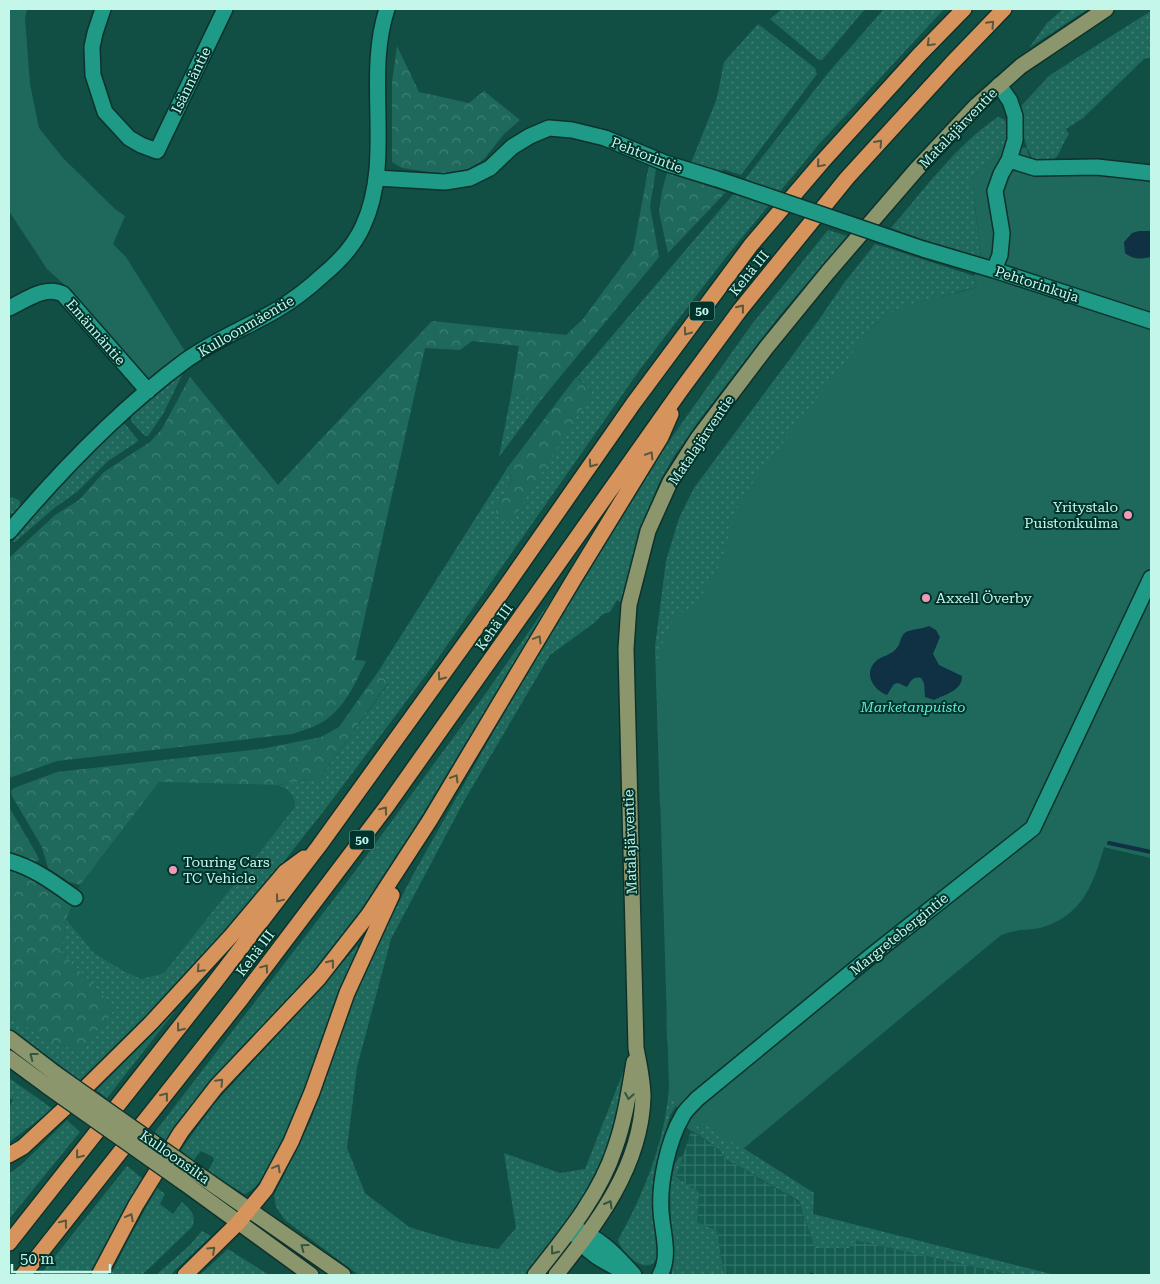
<svg xmlns="http://www.w3.org/2000/svg" width="1160" height="1284" font-family="'Roboto Serif',serif">
<style>
.built{fill:#155c51}
.industrial{fill:url(#industrial-grid)}
.grass{fill:url(#grass-dots)}
.forest{fill:url(#forest-crowns)}
.park{fill:#1f695c}
.water{fill:#103044}
.lines{fill:none;stroke-linecap:round;stroke-linejoin:round}
.stream{stroke:#103044;stroke-width:4}
.minor-casing{stroke:#0e322b;stroke-width:18}
.major-casing{stroke:#0e322b;stroke-width:18}
.highway-casing{stroke:#0e322b;stroke-width:18}
.minor{stroke:#1e9a87;stroke-width:15}
.major{stroke:#8c966d;stroke-width:15}
.highway{stroke:#d6935c;stroke-width:15}
.minor-bridge-casing{stroke:#0e322b;stroke-width:18;stroke-linecap:butt}
.major-bridge-casing{stroke:#0e322b;stroke-width:18;stroke-linecap:butt}
.minor-bridge{stroke:#1e9a87;stroke-width:15}
.major-bridge{stroke:#8c966d;stroke-width:15}
.oneway{stroke:#56593f}
.oneway2{stroke:#315642}
.poi-dot{fill:#f09ab5;stroke:#00332b;stroke-width:2}
.labels{text-anchor:middle;dominant-baseline:central;stroke-width:4;stroke-linejoin:round;paint-order:stroke}
.shield{fill:#00332b;stroke:#89bcb1;stroke-width:1}
.shield-label{font-size:12px;font-weight:bold;fill:#c4f6ea}
.street-label{font-size:14px;fill:#c4f6ea;stroke:#00332b}
.poi-label{font-size:14px;fill:#c4f6ea;stroke:#00332b;text-anchor:start}
.park-label{font-size:14px;font-style:italic;fill:#5eedd4;stroke:#00332b}
</style>
<defs>
<pattern id="industrial-grid" width="8" height="8" patternUnits="userSpaceOnUse" patternTransform="scale(1.25)"><rect width="8" height="8" fill="#155c51"/><path d="M0 4h8M4 0v8" fill="none" stroke="#35746a"/></pattern>
<pattern id="grass-dots" width="8" height="8" patternUnits="userSpaceOnUse" patternTransform="scale(1.25)"><rect width="8" height="8" fill="#1f695c"/><path d="M2 2h.1M6 6h.1" fill="none" stroke="#3e7f74" stroke-width="1.8" stroke-linecap="round"/></pattern>
<pattern id="forest-crowns" width="20" height="18" patternUnits="userSpaceOnUse" patternTransform="scale(1.25)"><rect width="20" height="18" fill="#1f695c"/><path d="M2 6a3 3 0 1 1 6 0M12 15a3 3 0 1 1 6 0" fill="none" stroke="#3e7f74"/></pattern>
</defs>
<rect width="100%" height="100%" fill="#114f45"/>
<path class="built" d="M159 782 277 785 293 794 295 801V807L164 973 141 979 122 970 94 953 66 919 80 885Z"/>
<path class="industrial" d="M691 1131 719 1149 726 1159 799 1202 815 1248 855 1240 1012 1275H724L717 1231 697 1222 699 1192 676 1177Z"/>
<path class="grass" d="M782 9H865L822 60H819L770 19Z
M884 9H944L820 143 726 257 641 368 429 671 326 808 270 879 226 933 83 1082 9 1029V1015L46 1040 66 1046 79 1054 115 1008 62 952 66 919 94 953 122 970 141 979 164 973 295 807C296 794 288 790 277 785L320 778 388 684 378 672 508 467 512 480 496 507 592 392 577 377 731 197 828 73Z
M1063 9H1088L1029 48 1047 23Z
M1151 11V57L1144 59 1083 118 1066 129 1069 134C1056 153 1062 164 1035 163 1027 152 1016 117 1022 105L1050 75Z
M758 24 815 68 817 74 741 175 723 169 719 175 691 163 717 98 724 62Z
M998 117 1005 120 1008 133 1007 146 972 178 981 261 891 228C924 190 955 146 998 117Z
M828 230 847 236 779 316 700 419 674 456 659 483 638 534 623 604 617 600 610 612 603 614 594 623 550 655 464 801 391 939 357 1067 347 1148 365 1193 409 1227 459 1242 498 1249 516 1228 504 1153 560 1173 585 1169 629 1057C625 1079 623 1108 617 1129 599 1185 563 1230 527 1275H359L285 1220 276 1207 274 1195 311 1120 352 998 377 944 414 873 517 690 658 457 752 324Z
M875 244 974 276 977 287 920 302 888 315 872 327 660 806 655 647 666 561 679 518 694 488 818 321 844 283Z
M183 373 163 414 148 436H145L131 421V416Z
M511 395 541 400 499 457Z
M125 424 138 440 137 442 108 461 78 491 53 509 15 542H13L21 526 120 425Z
M12 497 19 500C23 508 17 515 9 513V498Z
M560 587 370 901 335 949 167 1142 155 1132 350 878 486 693Z
M1079 839 1151 858 1104 847C1093 884 1083 914 1043 927 1036 929 1027 929 1020 930 1013 931 1007 933 1001 935L743 1148 814 1193 813 1214 1055 1275H1012L855 1240 849 1248H815L799 1201 726 1159 719 1149 685 1126Z
M357 946 358 949C351 965 343 981 336 998 321 1039 284 1177 245 1194L225 1183 208 1171 214 1160 213 1157 201 1151 193 1161 181 1150 214 1104 313 997Z
M176 1010 107 1098 96 1090Z
M665 1010 676 1106 670 1115 666 1130 655 1200 657 1258C647 1278 620 1252 618 1240 644 1194 665 1141 669 1088 670 1062 667 1036 665 1010Z
M9 1078 53 1109 9 1142V1108L13 1100 9 1098Z
M67 1120 80 1132 9 1219V1174L21 1165Z
M683 1156 676 1177 699 1192 697 1222 717 1231 724 1275H672L670 1186 675 1164 679 1157Z
M127 1166 143 1179 89 1275H40Z
M157 1188 165 1194 160 1204 173 1214 182 1202C191 1210 197 1216 192 1227L142 1275H111L126 1244Z
M202 1231 211 1236 170 1275H156L189 1246Z
M228 1249 269 1275H200Z"/>
<path class="forest" d="M397 46 419 92 469 103 484 91 520 120 504 134 484 159 465 171 444 174 402 168 392 162V82Z
M649 165 656 169 650 206 659 257 541 400 511 395 519 346 472 341 460 350 425 348 355 660 366 661C354 686 342 714 315 726 308 729 300 731 292 734L57 761 9 778V558L55 515 79 500 104 472 150 442 162 429 190 377 278 485 432 321 566 335 583 319 633 251Z
M667 173 726 192 668 253 659 212 662 191Z
M576 377 592 392 519 510 505 521 496 516V507L512 480 508 467Z
M378 672 388 683 320 778 277 785 159 782 80 885 69 882 48 868 42 847 12 796 11 791 14 788 57 772 261 749 321 737 339 727Z
M9 807 36 853 39 859 37 862 9 852Z
M9 870C32 877 52 890 72 905L66 919 62 952 115 1008 79 1054 66 1046 46 1040 9 1015Z"/>
<path class="park" d="M9 9H27L25 18 30 84 39 128 63 158 115 209 125 216 113 244 126 257 186 353 148 382 68 288 47 269 9 211Z
M1007 146 1027 148 1028 154 1034 162 1151 170V858L1104 847C1093 884 1083 914 1043 927 1036 929 1027 929 1020 930 1013 931 1007 933 1001 935L743 1149 702 1123 691 1131 685 1126 687 1121 676 1106 669 1087 656 664 665 636 675 616 693 606 706 589 717 570 727 545 733 514 753 482 872 327C877 324 882 319 887 315 914 299 947 297 977 287L974 276 981 260 972 178Z"/>
<path class="water" d="M1139 231H1151V257C1142 259 1133 260 1125 253L1124 242 1132 233Z
M929 626 936 630 940 637 933 654 939 665 962 676C963 690 945 695 934 700L925 697 924 683 921 678C913 676 911 681 907 687L898 683 894 684 887 695C873 690 863 673 876 661 882 656 891 655 896 649 901 644 900 635 906 632 913 629 922 629 929 626Z"/>
<g class="lines">
<path class="stream" d="M1109 843 1151 852
M811 1275H812"/>
<defs>
<path id="minor" d="M103 9 95 33 92 47 93 75 105 112 129 138 141 145 157 151 225 9
M1009 160 1035 168 1097 167 1151 173
M376 178 445 182 470 178 490 168 512 147 530 136 549 128 572 130 605 138 665 163 717 179
M923 249 994 270 1151 321
M994 270 1000 255 1002 233 995 191 1001 174 1009 160 1015 140V116L1010 101 999 85
M9 308C26 300 45 285 63 294L148 391
M9 532C62 469 119 410 185 361 213 341 245 328 275 311 292 301 308 289 323 275 340 261 354 246 363 226 394 159 364 78 387 9
M9 861C34 868 54 883 75 898
M572 1228C600 1237 615 1254 634 1275
M575 1233C586 1254 607 1263 627 1273
M660 1275C671 1256 662 1231 661 1211 659 1183 668 1141 682 1117 685 1110 692 1105 697 1099L871 956 1033 828 1151 578"/>
<path id="major" d="M9 1038 56 1074
M9 1058 47 1086
M192 1170 343 1275
M183 1182 311 1275
M535 1275C565 1237 600 1195 615 1148 625 1120 629 1091 634 1062
M556 1275C597 1223 641 1167 643 1097 643 1081 639 1064 636 1048L626 649 629 605 648 531 670 482 698 438 766 348 828 272 916 170 977 105 1021 66 1106 9"/>
<path id="highway" d="M9 1155 23 1147 65 1108 151 1023 231 936 285 872 304 858
M9 1243 215 982 319 846 497 599 633 404 751 245 822 162 919 55 964 9
M23 1275 241 999 387 806 681 390 740 310 847 178 952 63 1004 9
M99 1275 136 1205 181 1132 216 1087 319 978 369 914 430 820 574 579 661 437 671 414
M185 1275 238 1223 266 1189 291 1142 312 1092 347 993 392 895"/>
</defs>
<use href="#minor" class="minor-casing"/>
<use href="#major" class="major-casing"/>
<use href="#highway" class="highway-casing"/>
<use href="#minor" class="minor"/>
<use href="#major" class="major"/>
<use href="#highway" class="highway"/>
<defs>
<path id="minor-bridge" d="M717 179 923 249"/>
<path id="major-bridge" d="M56 1074 192 1170
M47 1086 183 1182"/>
</defs>
<use href="#minor-bridge" class="minor-bridge-casing"/>
<use href="#major-bridge" class="major-bridge-casing"/>
<use href="#minor-bridge" class="minor-bridge"/>
<use href="#major-bridge" class="major-bridge"/>
</g>
<defs><path id="oneway-chevron" d="M-2-3.5L2.5 0L-2 3.5" fill="none" stroke-width="1.6" stroke-linecap="round" stroke-linejoin="round" transform="scale(1.25)"/></defs>
<g class="oneway">
<use href="#oneway-chevron" transform="translate(991 24) rotate(-47)"/>
<use href="#oneway-chevron" transform="translate(930 43) rotate(135)"/>
<use href="#oneway-chevron" transform="translate(879 143) rotate(-48)"/>
<use href="#oneway-chevron" transform="translate(820 164) rotate(131)"/>
<use href="#oneway-chevron" transform="translate(741 308) rotate(-52)"/>
<use href="#oneway-chevron" transform="translate(687 332) rotate(126)"/>
<use href="#oneway-chevron" transform="translate(650 455) rotate(-58)"/>
<use href="#oneway-chevron" transform="translate(592 464) rotate(125)"/>
<use href="#oneway-chevron" transform="translate(538 639) rotate(-59)"/>
<use href="#oneway-chevron" transform="translate(441 677) rotate(126)"/>
<use href="#oneway-chevron" transform="translate(455 778) rotate(-59)"/>
<use href="#oneway-chevron" transform="translate(384 810) rotate(-53)"/>
<use href="#oneway-chevron" transform="translate(279 899) rotate(127)"/>
<use href="#oneway-chevron" transform="translate(331 963) rotate(-52)"/>
<use href="#oneway-chevron" transform="translate(265 968) rotate(-53)"/>
<use href="#oneway-chevron" transform="translate(200 969) rotate(133)"/>
<use href="#oneway-chevron" transform="translate(180 1028) rotate(128)"/>
<use href="#oneway-chevron" transform="translate(220 1082) rotate(-47)"/>
<use href="#oneway-chevron" transform="translate(165 1096) rotate(-52)"/>
<use href="#oneway-chevron" transform="translate(79 1155) rotate(129)"/>
<use href="#oneway-chevron" transform="translate(277 1168) rotate(-61)"/>
<use href="#oneway-chevron" transform="translate(130 1217) rotate(-62)"/>
<use href="#oneway-chevron" transform="translate(64 1223) rotate(-52)"/>
<use href="#oneway-chevron" transform="translate(212 1250) rotate(-43)"/>
</g>
<g class="oneway2">
<use href="#oneway-chevron" transform="translate(33 1056) rotate(-143)"/>
<use href="#oneway-chevron" transform="translate(629 1096) rotate(100)"/>
<use href="#oneway-chevron" transform="translate(609 1204) rotate(-60)"/>
<use href="#oneway-chevron" transform="translate(304 1247) rotate(-144)"/>
<use href="#oneway-chevron" transform="translate(554 1251) rotate(128)"/>
</g>
<g class="poi-dot">
<circle cx="1128" cy="515" r="5"/>
<circle cx="926" cy="598" r="5"/>
<circle cx="173" cy="870" r="5"/>
</g>
<g class="labels">
<g class="shield">
<rect x="689.5" y="301.5" width="25" height="19" rx="4"/>
<rect x="349.5" y="830.5" width="25" height="19" rx="4"/>
</g>
<g class="shield-label">
<text x="702" y="311">50</text>
<text x="362" y="840">50</text>
</g>
<g class="street-label">
<text transform="translate(191 80) rotate(-64)">Isännäntie</text>
<text transform="translate(958 128) rotate(-46)">Matalajärventie</text>
<text transform="translate(647 155) rotate(21)">Pehtorintie</text>
<text transform="translate(749 273) rotate(-51)">Kehä III</text>
<text transform="translate(1037 284) rotate(18)">Pehtorinkuja</text>
<text transform="translate(246 326) rotate(-30)">Kulloonmäentie</text>
<text transform="translate(96 332) rotate(49)">Emännäntie</text>
<text transform="translate(701 440) rotate(-56)">Matalajärventie</text>
<text transform="translate(494 627) rotate(-55)">Kehä III</text>
<text transform="translate(630 842) rotate(-92)">Matalajärventie</text>
<text transform="translate(899 934) rotate(-39)">Margretebergintie</text>
<text transform="translate(255 953) rotate(-53)">Kehä III</text>
<text transform="translate(175 1157) rotate(35)">Kulloonsilta</text>
</g>
<g class="poi-label">
<text x="1118" y="507" text-anchor="end">Yritystalo<tspan x="1118" dy="16">Puistonkulma</tspan></text>
<text x="936" y="598">Axxell Överby</text>
<text x="183" y="862">Touring Cars<tspan x="183" dy="16">TC Vehicle</tspan></text>
</g>
<g class="park-label">
<text x="913" y="707">Marketanpuisto</text>
</g>
</g>
<rect width="1160" height="1284" fill="none" stroke="#c4f6ea" stroke-width="20"/>
<path d="M12 1264v8h98v-8" fill="none" stroke="#c4f6ea" stroke-width="2.5"/>
<text x="20" y="1264" font-size="15" fill="#c4f6ea" stroke="#00332b" stroke-width="4" paint-order="stroke">50 m</text>
</svg>
